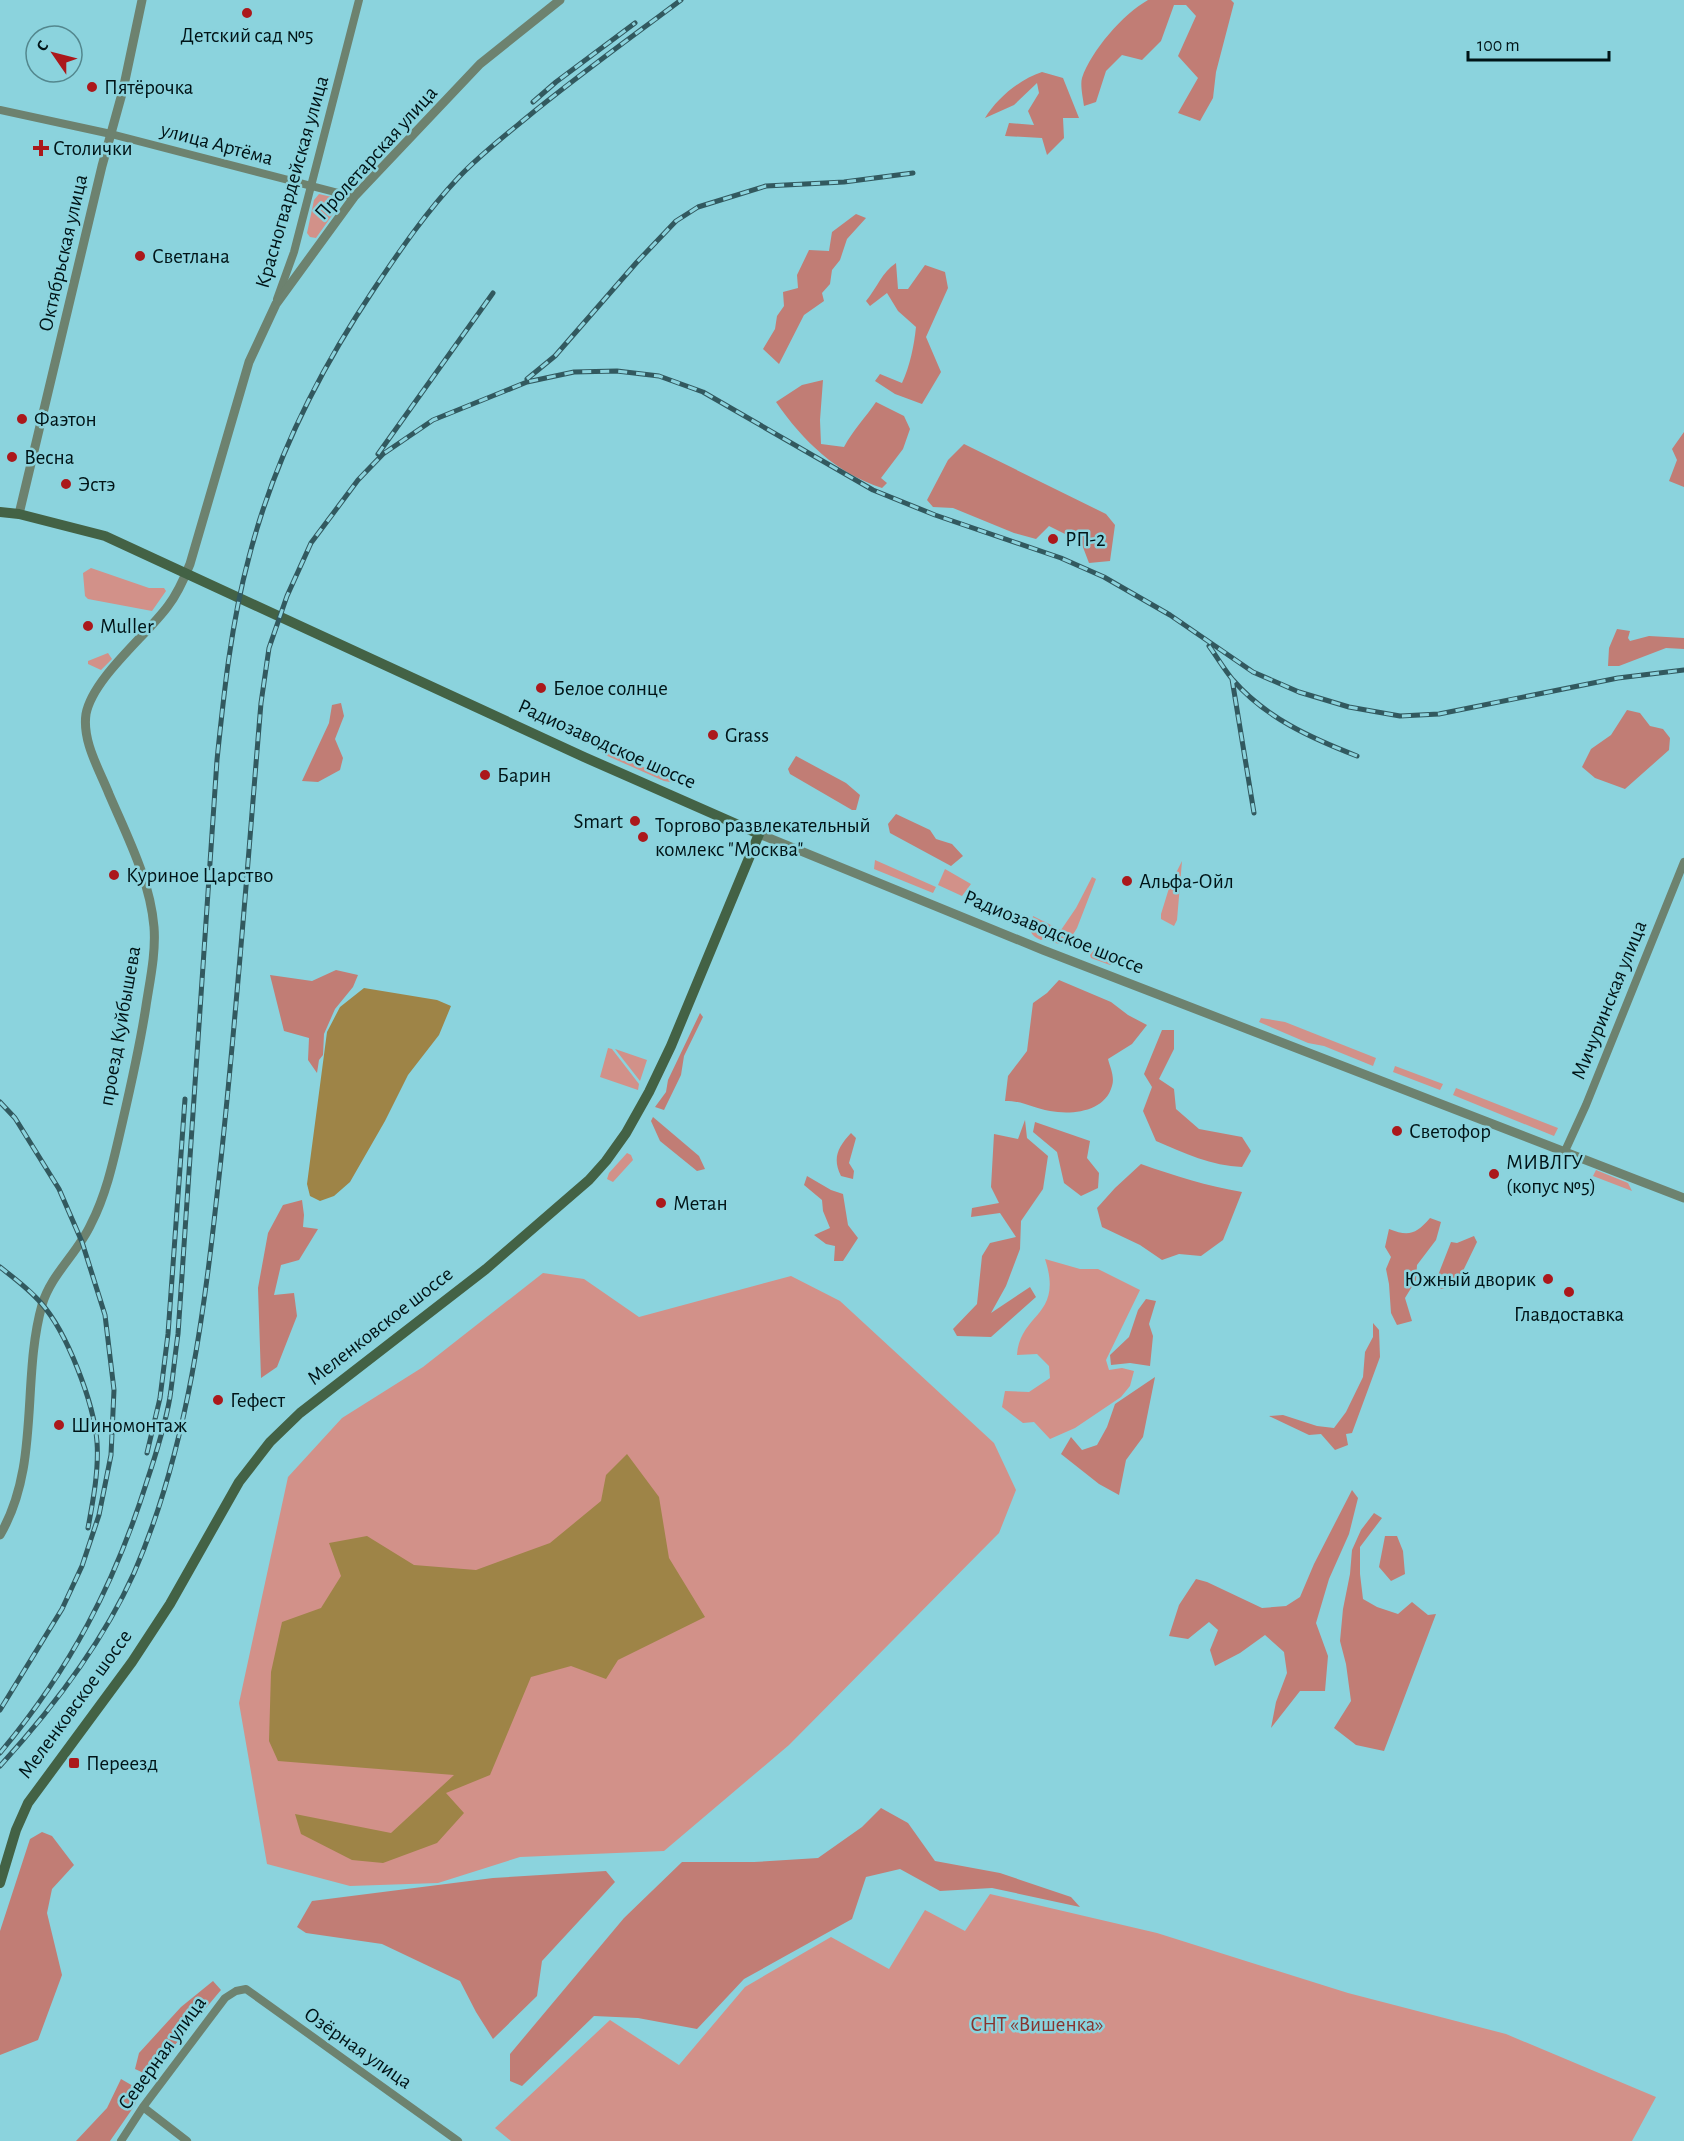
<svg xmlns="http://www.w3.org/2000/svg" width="1684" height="2141" font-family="'Alegreya Sans',sans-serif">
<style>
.green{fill:#d29189}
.forest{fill:#c17d75}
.water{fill:#9e8447}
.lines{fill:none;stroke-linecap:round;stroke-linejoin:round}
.minor{stroke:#6d826f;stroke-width:8}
.tertiary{stroke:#6d826f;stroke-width:9}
.secondary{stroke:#436245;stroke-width:10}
.rail-casing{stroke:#32595f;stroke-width:5}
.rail{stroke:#8bd3dd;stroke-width:3;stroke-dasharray:9;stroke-linecap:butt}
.poi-dot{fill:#ab181b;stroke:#8bd3dd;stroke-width:2}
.labels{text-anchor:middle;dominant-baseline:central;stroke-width:5;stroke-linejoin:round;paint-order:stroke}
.poi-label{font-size:21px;fill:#001417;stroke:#8bd3dd;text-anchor:start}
.street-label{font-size:21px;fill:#001417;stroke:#8bd3dd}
.park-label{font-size:21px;fill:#88342f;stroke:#8bd3dd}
</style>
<rect width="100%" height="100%" fill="#8bd3dd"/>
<path class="green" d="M319 194 332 197 337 201 338 207 316 238 310 237 307 233 314 200Z
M91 568 149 588H164L166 591 152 611 88 599 85 596 83 573Z
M108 653 112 659 101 670 88 664V661Z
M601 748 681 784 664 781 603 754Z
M875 860 936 887 933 893 874 869Z
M1182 861 1177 920 1174 926 1161 919V914L1170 885Z
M945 869 971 884 962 896 938 885Z
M1092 877 1096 879 1077 928 1069 941 1060 944 1051 942 1058 929 1061 930 1076 908Z
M1033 916 1053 926 1046 938 1041 940C1027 934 1031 930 1033 916Z
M1095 949 1114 957 1113 964 1110 965 1091 958 1090 955Z
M1261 1018 1285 1022 1376 1058 1373 1066 1324 1046 1308 1043 1259 1022Z
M608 1048 612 1049 639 1084 638 1090 600 1077Z
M615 1049 647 1060 640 1081Z
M1395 1066 1443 1084 1440 1090 1393 1072Z
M1456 1088 1558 1128 1554 1136 1453 1095Z
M627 1153 631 1155 633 1160 613 1182 607 1179 609 1173Z
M1596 1170 1628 1183 1632 1191 1593 1176Z
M1045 1259 1080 1269H1098L1140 1290 1106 1360 1109 1370 1122 1368 1134 1371 1130 1386 1121 1397 1075 1428 1050 1439 1034 1422 1023 1423 1002 1407 1005 1391 1029 1392 1050 1378 1049 1366 1037 1354 1017 1355C1020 1312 1064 1317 1045 1259Z
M543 1273 584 1279 639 1317 791 1276 840 1301 994 1443 1016 1490 999 1533 789 1745 664 1851 520 1857 438 1883 350 1886 267 1864 239 1703 288 1477 342 1418 423 1367Z
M990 1894 1157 1933 1348 1993 1506 2034 1656 2097 1632 2141H511L495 2128 610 2020 679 2065 745 1987 831 1937 889 1969 925 1910 965 1931Z"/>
<path class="forest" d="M1148 0H1231L1234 3 1216 72 1213 98 1200 121 1178 113 1198 78 1178 56 1196 16 1186 5H1174L1161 41 1142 60 1122 55 1106 71 1096 102 1084 106C1083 98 1080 85 1082 78 1091 51 1123 14 1148 0Z
M1042 72 1063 78 1079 118H1063L1064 138 1047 155 1042 138 1005 136 1009 123 1034 125 1028 111 1039 93 1037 83 1014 105 985 118C997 98 1020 79 1042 72Z
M856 214 866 218 847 239 840 260 832 270 830 284 822 293 824 301 804 315 779 364 763 349 775 329 777 316 784 306 783 292 798 288 797 275 809 250 829 251 832 232Z
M896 263 898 289H908L925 265 945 272 948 288 926 337 941 372 922 404 895 394 875 381 880 374 902 383C910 366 914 346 916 327L898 311 887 293 870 306 866 301C877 288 882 272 896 263Z
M823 380 820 420 821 444 844 447C853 430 866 417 876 402L904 416 910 429 903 449 881 478 887 483 882 488C836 473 803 441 776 402L802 385Z
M1684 432V487L1669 481 1677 460 1672 449Z
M964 444 1106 514 1115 525 1110 561 1089 563 1081 542 1049 526 1036 539 1014 533 953 508 933 507 927 500 948 460Z
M1617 629 1630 631 1628 638 1630 641 1649 636 1684 638V649L1666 648 1619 666H1608L1609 648Z
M341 703 344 716 335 739 343 758 340 770 318 782 302 781 329 723 332 705Z
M1627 710 1640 713 1650 726 1663 729 1670 738 1669 750 1625 789 1595 778 1582 767 1591 749 1611 735Z
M796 756 846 783 860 795 856 810H852L790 774 788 769Z
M896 814 930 830 936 839 952 844 963 856 951 866 890 833 888 824Z
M336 970 358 975 353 987 335 1009 324 1034 323 1055 319 1060 317 1073 308 1060 309 1038 284 1031 270 975 312 981Z
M1059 980 1111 1002 1128 1015 1147 1025 1132 1044 1108 1059C1110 1067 1115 1077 1112 1086 1105 1112 1072 1115 1050 1111 1032 1108 1024 1101 1005 1101L1008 1076 1027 1051 1033 1003 1047 993Z
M700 1013 703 1017 684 1056 681 1075 664 1110 655 1107 666 1092 668 1080Z
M1162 1030H1174V1049L1159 1079 1174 1089 1176 1109 1199 1129 1242 1137 1251 1151 1242 1167C1212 1166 1184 1153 1156 1141L1143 1111 1152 1087 1144 1074Z
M653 1117 699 1156 705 1169 697 1171 660 1141 651 1121Z
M1025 1120 1027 1138 1048 1156 1043 1189 1021 1221 1020 1249 1006 1286 991 1313 1030 1287 1036 1297 991 1337 957 1336 953 1329 977 1304 982 1256 990 1243 1016 1237 1000 1213 971 1217 972 1208 999 1203 991 1187 994 1134 1018 1139Z
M1035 1122 1090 1141 1087 1158 1099 1173 1098 1188 1081 1196 1064 1183 1057 1152 1033 1132Z
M851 1133 856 1138 849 1163 854 1171 853 1179 841 1176C832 1158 838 1147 851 1133Z
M1141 1164C1175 1176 1207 1186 1242 1192L1223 1240 1201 1256 1179 1254 1162 1260 1140 1245 1102 1227 1097 1208 1115 1188Z
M807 1176 831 1190 843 1194 848 1225 858 1238 843 1261H834L835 1246 826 1244 814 1235 830 1228 823 1211 822 1200 804 1185Z
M302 1200 304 1215 303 1227 318 1229 299 1260 281 1265 274 1295 294 1293 297 1316 277 1367 261 1378 258 1288 268 1233 283 1205Z
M1430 1218 1441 1222 1436 1240 1417 1265 1416 1280 1405 1298 1412 1321 1397 1325 1391 1313 1389 1284 1386 1269 1391 1257 1385 1247 1389 1229C1409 1237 1416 1234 1430 1218Z
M1474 1236 1477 1242 1462 1273 1453 1286 1441 1289 1435 1283 1451 1242 1457 1243Z
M1146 1299 1156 1301 1149 1324 1153 1336 1150 1366 1130 1363 1111 1365 1110 1355 1129 1337 1138 1310Z
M1373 1323 1379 1330 1380 1357 1352 1433 1346 1434 1348 1445 1335 1450 1321 1434 1309 1435 1269 1416 1283 1415 1317 1426 1334 1428 1346 1412 1363 1377 1365 1352 1373 1337Z
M1155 1377 1143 1437 1126 1460 1119 1495 1099 1484 1061 1454 1071 1437 1082 1450 1097 1445 1107 1427 1115 1404Z
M1352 1490 1358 1498 1349 1534 1329 1579 1316 1623 1328 1656 1325 1691H1300L1271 1728 1276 1702 1287 1673 1284 1652 1265 1635 1240 1653 1215 1666 1210 1650 1218 1630 1209 1622 1188 1639 1169 1636 1179 1605 1196 1579 1207 1582 1262 1608 1286 1606 1300 1597 1314 1564Z
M1374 1513 1382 1518 1360 1547V1574L1363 1599 1377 1607 1398 1614 1412 1602 1428 1615 1436 1614 1384 1751 1356 1745 1334 1728 1351 1701 1346 1664 1340 1641 1343 1609 1350 1574 1352 1550 1361 1530Z
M1385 1536H1397L1403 1551 1405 1574 1391 1581 1379 1567Z
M881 1808 908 1823 935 1861 1000 1873 1071 1897 1080 1907 992 1888 940 1891 900 1869 866 1877 852 1919 744 1979 697 2029 638 2018 594 2016 522 2086 510 2081V2054L624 1918 682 1862H754L818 1858 862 1827Z
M42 1832 52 1836 74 1865 52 1889 47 1913 62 1975 38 2040 0 2055V1931L30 1839Z
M606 1871 615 1882 542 1961 537 1996 493 2039 476 2012 460 1981 382 1944 306 1933 297 1927 312 1901 493 1878Z
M213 1981 221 1990 153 2071 146 2074 135 2069 139 2053 181 2007Z
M121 2079 140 2090 135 2105 110 2141H76L107 2108Z"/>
<path class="water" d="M364 988 437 1000 451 1006 439 1035 408 1075 385 1121 350 1182 334 1196 320 1201 310 1196 307 1184 327 1032 340 1007Z
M627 1454 659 1497 669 1558 705 1617 618 1660 606 1679 571 1666 531 1677 490 1775 446 1793 464 1813 437 1843 383 1863 352 1860 301 1834 295 1814 391 1833 454 1775 278 1761 269 1741 271 1672 282 1622 321 1608 341 1576 329 1543 367 1536 414 1565 476 1570 550 1543 601 1501 606 1475Z"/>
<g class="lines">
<path class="minor" d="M0 110 111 134 354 197
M277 299 294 252 359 0
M1565 1151 1586 1105 1684 862
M143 2107 187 2141
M121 2141 143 2107 225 1998 236 1991 246 1989 458 2141"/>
<path class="tertiary" d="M19 514 102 166 123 90 142 0
M759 834 1043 950 1684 1198
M0 1535C41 1465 21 1380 42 1305 51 1274 78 1253 91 1224 107 1193 114 1158 122 1124 131 1085 140 1046 146 1006 150 980 156 953 154 927 150 880 127 836 109 794 99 769 82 741 86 714 93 678 146 636 168 606 178 593 184 579 190 564L249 362 276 304 354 197 480 64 560 0"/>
<path class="secondary" d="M0 512 19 514 105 536 584 757 759 834 671 1046 649 1092 626 1133 606 1161 589 1180 486 1269 300 1413 270 1442 239 1482 170 1604 132 1662 28 1803 16 1830 0 1883"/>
<defs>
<path id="rail" d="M533 102 556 82 635 23
M527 379 555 356 637 262 676 221 698 207 766 186 844 182 913 173
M378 454 493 293
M1209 646C1217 657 1224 669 1233 680 1266 718 1311 738 1357 756
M1232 679 1254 813
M0 1102 15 1118 59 1189 82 1242 105 1315 114 1390 111 1455 99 1515 82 1566 62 1609 0 1710
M0 1267C14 1278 29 1289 41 1303 67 1332 94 1403 97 1442 99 1470 93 1501 88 1528
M147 1453 160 1398 168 1334 185 1099
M0 1753C70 1669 114 1586 147 1481 156 1454 165 1426 170 1397 173 1376 175 1355 178 1334L217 760C224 692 231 624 249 557 274 460 319 371 374 289 400 250 427 211 459 177 479 156 503 137 525 119 576 77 629 39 681 0
M0 1766C52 1709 102 1644 134 1573 189 1446 205 1305 220 1168 237 1013 248 858 261 703L269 648 287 596 311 543 358 480 383 454 433 420 527 382 574 372 617 371 659 376 703 392 873 490 935 515 1061 558 1104 577 1170 615 1253 672 1299 692 1349 707 1400 716 1439 714 1618 678 1684 670"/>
</defs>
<use href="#rail" class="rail-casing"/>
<use href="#rail" class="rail"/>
</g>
<g class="poi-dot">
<circle cx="247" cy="13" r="6"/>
<circle cx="92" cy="87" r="6"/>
<path d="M38 139h6v6h6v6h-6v6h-6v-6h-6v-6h6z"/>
<circle cx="140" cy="256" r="6"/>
<circle cx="22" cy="419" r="6"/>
<circle cx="12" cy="457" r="6"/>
<circle cx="66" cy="484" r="6"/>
<circle cx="1053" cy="539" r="6"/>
<circle cx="88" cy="626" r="6"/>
<circle cx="541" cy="688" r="6"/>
<circle cx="713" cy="735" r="6"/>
<circle cx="485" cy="775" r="6"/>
<circle cx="635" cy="821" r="6"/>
<circle cx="643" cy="837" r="6"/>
<circle cx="114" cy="875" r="6"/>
<circle cx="1127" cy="881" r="6"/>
<circle cx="1397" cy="1131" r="6"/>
<circle cx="1494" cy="1174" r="6"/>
<circle cx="661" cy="1203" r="6"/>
<circle cx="1548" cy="1279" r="6"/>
<circle cx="1569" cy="1292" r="6"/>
<circle cx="218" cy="1400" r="6"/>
<circle cx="59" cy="1425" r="6"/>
<rect x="68" y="1757" width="12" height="12" rx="3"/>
</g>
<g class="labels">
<g class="poi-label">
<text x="247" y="35" text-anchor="middle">Детский сад №5</text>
<text x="104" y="87">Пятёрочка</text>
<text x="53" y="148">Столички</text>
<text x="152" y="256">Светлана</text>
<text x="34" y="419">Фаэтон</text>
<text x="24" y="457">Весна</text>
<text x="78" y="484">Эстэ</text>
<text x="1065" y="539">РП-2</text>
<text x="100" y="626">Muller</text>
<text x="553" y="688">Белое солнце</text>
<text x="725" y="735">Grass</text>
<text x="497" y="775">Барин</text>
<text x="623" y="821" text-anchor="end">Smart</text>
<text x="655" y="825">Торгово развлекательный<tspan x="655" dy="24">комлекс "Москва"</tspan></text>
<text x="126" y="875">Куриное Царство</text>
<text x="1139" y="881">Альфа-Ойл</text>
<text x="1409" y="1131">Светофор</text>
<text x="1506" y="1162">МИВЛГУ<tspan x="1506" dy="24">(копус №5)</tspan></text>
<text x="673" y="1203">Метан</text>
<text x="1536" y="1279" text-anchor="end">Южный дворик</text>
<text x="1569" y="1314" text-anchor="middle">Главдоставка</text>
<text x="230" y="1400">Гефест</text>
<text x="71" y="1425">Шиномонтаж</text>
<text x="86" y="1763">Переезд</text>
</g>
<g class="street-label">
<text transform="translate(217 144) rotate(15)">улица Артёма</text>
<text transform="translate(376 153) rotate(-48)">Пролетарская улица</text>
<text transform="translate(292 182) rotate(-74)">Красногвардейская улица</text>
<text transform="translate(63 253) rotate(-77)">Октябрьская улица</text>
<text transform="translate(607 744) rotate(24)">Радиозаводское шоссе</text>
<text transform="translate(1054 932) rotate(22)">Радиозаводское шоссе</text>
<text transform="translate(1609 1000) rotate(-68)">Мичуринская улица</text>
<text transform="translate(120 1026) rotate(-80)">проезд Куйбышева</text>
<text transform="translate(380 1326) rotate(-38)">Меленковское шоссе</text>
<text transform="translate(75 1704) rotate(-54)">Меленковское шоссе</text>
<text transform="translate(358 2048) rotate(35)">Озёрная улица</text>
<text transform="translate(162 2053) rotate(-54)">Северная улица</text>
</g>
<g class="park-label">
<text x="1037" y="2024">СНТ «Вишенка»</text>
</g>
</g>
<g transform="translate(54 54) rotate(305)"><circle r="28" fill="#8bd3dd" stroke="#53878e" stroke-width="1.5"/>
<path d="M0-4.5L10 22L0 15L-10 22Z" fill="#ab181b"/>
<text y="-9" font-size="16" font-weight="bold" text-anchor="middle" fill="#001417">С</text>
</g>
<path d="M1468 51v9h141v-9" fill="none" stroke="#001417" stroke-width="3"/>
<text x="1477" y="51" font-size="18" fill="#001417" stroke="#8bd3dd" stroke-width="4.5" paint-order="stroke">100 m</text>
</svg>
